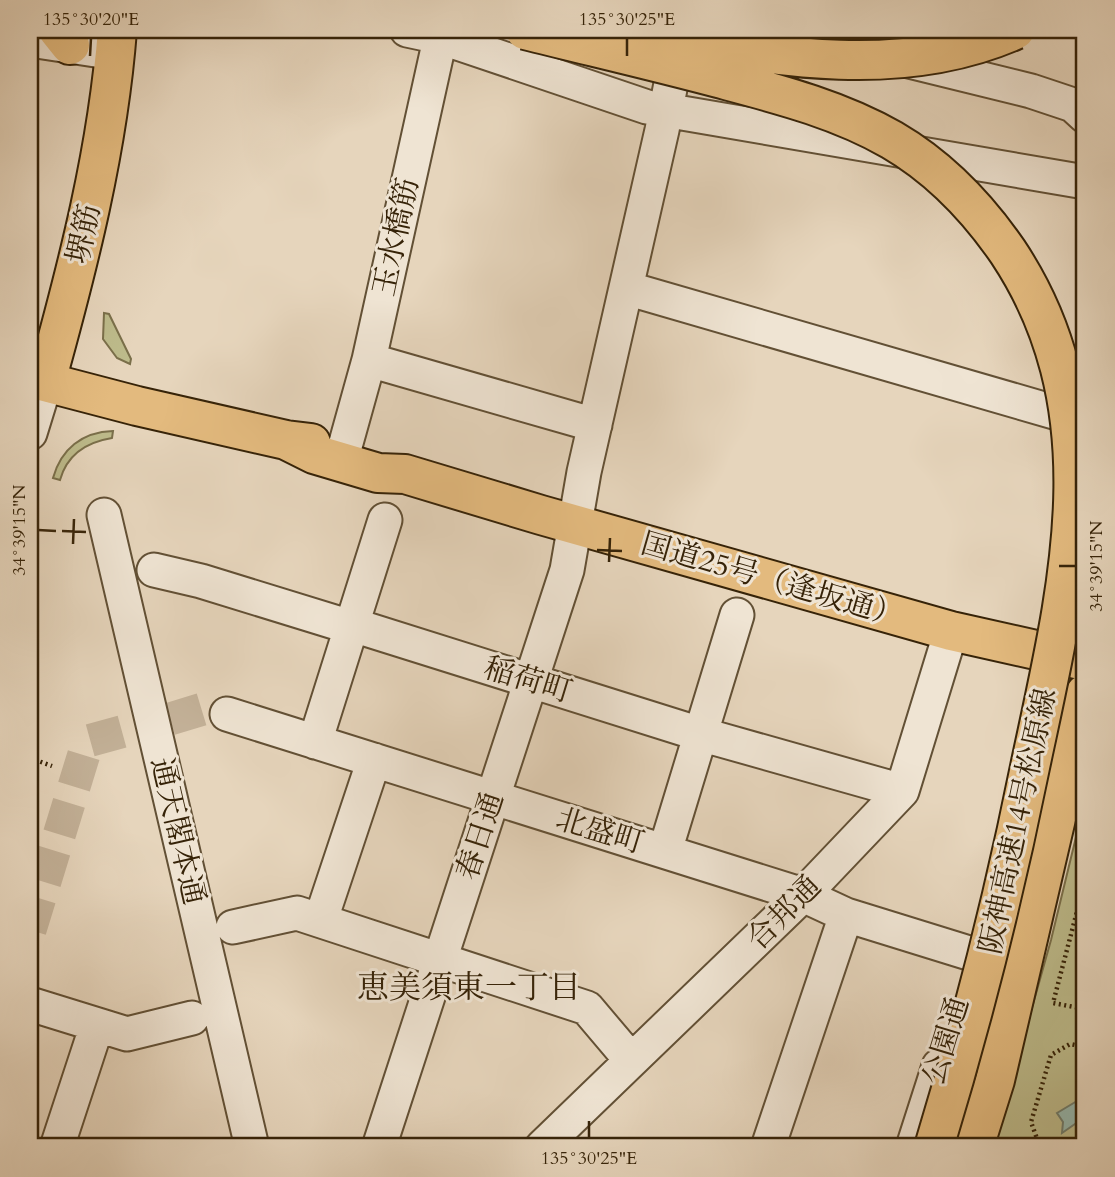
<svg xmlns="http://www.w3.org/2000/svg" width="1115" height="1177" font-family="Cardo,'Noto Serif JP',serif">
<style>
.green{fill:#bdbb8b;stroke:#7a6f4a;stroke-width:2}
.water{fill:#96b9b0;stroke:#707d6d;stroke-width:2}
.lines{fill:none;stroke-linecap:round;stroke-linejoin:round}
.minor-tunnel{stroke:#c3b198;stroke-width:33;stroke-dasharray:33 17;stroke-linecap:butt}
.minor-casing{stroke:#625035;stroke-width:37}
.major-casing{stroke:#362308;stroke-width:42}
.highway-casing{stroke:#362308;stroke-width:42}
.path{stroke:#362308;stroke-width:4.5;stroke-dasharray:2 3.5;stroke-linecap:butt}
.minor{stroke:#efe4d3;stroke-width:33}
.major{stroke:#e3ba7e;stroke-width:38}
.highway{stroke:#e3ba7e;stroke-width:38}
.highway-bridge-casing{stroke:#362308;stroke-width:42;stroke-linecap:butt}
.highway-bridge{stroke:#e3ba7e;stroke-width:38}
.ticks{fill:none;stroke:#362308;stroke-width:2.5}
.labels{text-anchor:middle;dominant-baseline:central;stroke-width:6;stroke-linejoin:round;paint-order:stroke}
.street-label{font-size:30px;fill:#362308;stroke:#efe4d3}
.neighbourhood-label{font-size:32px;fill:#362308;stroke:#efe4d3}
.neatline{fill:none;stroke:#362308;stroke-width:2.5}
.ticks-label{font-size:18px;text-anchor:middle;fill:#362308}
</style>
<rect width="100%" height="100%" fill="#e6d5bc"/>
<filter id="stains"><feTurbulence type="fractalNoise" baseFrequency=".00286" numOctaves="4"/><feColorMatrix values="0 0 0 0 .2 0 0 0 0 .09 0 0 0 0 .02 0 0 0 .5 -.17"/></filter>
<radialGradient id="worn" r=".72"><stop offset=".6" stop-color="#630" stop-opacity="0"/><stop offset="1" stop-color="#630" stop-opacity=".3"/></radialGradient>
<path class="green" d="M104 313 109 314 131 359 130 364 117 358 103 339Z
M113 431 112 438C87 442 67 455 60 480L53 478C61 449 82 432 113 431Z
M1085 800V1147H993L1051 940Z"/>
<path class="water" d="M1082 1098 1085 1102V1117L1062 1133 1063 1122 1057 1113Z"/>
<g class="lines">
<path class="minor-tunnel" d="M170 719 206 708 227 714
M30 930 88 741 128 730"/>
<defs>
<path id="minor" d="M407 30 440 37 647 107 1085 182
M752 30 828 45
M30 40 115 53
M905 60 1031 91 1073 105 1085 116
M626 288 1085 421
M369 360 595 425
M30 433 46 381
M344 450 369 360 442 30
M104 515 252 1147
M154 570 201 581 344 625H353L700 734 902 791
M1049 672 1060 656 1085 634
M227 714 803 895 846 915 972 954
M315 742 385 520
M665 851 737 615
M321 919 374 760
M233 927 297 913 587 1008 631 1060
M30 1004 127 1034 192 1018
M57 1147 97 1025
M379 1147 567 570 584 472 662 130 679 42
M542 1147 803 895 902 791 951 631
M768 1147 846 915
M913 1147 939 1066"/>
<path id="major" d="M46 381C78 266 108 149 117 30"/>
<path id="highway" d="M58 30 70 45
M30 378 137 406 286 440 311 443
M286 440 314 454 378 473 405 474 541 515 951 631 1085 661
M974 1147 995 1080 1085 694"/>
</defs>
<use href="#minor" class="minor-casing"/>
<use href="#major" class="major-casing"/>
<use href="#highway" class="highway-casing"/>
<path class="path" d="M30 758 52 766
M1085 881 1053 1003 1085 1009
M1077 913 1085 917
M1040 1147 1031 1122 1051 1055 1070 1044 1085 1047"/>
<use href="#minor" class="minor"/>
<use href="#major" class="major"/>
<use href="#highway" class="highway"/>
<defs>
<path id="highway-bridge" d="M525 30C589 46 654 61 718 78 778 94 838 109 892 140 940 168 977 207 1008 252 1115 413 1067 592 1030 767 1004 896 972 1022 934 1147
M625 30C752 52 891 85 1015 30"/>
</defs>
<use href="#highway-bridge" class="highway-bridge-casing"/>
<use href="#highway-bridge" class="highway-bridge"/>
</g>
<path class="ticks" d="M90 56 91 38M627 56V38M38 530 56 531M62 531 86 532M73 544 74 519M597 550 622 551M609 562 610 538M1059 566H1076M589 1138V1121"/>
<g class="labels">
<g class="street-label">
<text transform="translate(84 234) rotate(-78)">堺筋</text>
<text transform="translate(396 237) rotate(-78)">玉水橋筋</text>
<text transform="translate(772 580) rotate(16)">国道25号（逢坂通）</text>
<text transform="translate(528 680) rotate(17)">稲荷町</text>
<text transform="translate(1018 821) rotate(-78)">阪神高速14号松原線</text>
<text transform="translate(178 831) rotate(77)">通天閣本通</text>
<text transform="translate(600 831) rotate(17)">北盛町</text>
<text transform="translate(480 836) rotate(-72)">春日通</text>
<text transform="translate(784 913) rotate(-45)">合邦通</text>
<text transform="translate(946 1041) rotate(-73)">公園通</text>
</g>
<g class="neighbourhood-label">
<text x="469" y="988">恵美須東一丁目</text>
</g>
</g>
<rect width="1115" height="1177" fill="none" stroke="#e6d5bc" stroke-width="77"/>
<rect x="38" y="38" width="1038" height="1100" class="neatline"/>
<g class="ticks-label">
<text x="91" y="25">135°30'20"E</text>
<text x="627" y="25">135°30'25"E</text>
<text transform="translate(19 530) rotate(-90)" y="6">34°39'15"N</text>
<text transform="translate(1096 566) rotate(-90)" y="6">34°39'15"N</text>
<text x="589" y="1164">135°30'25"E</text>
</g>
<rect width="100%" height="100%" filter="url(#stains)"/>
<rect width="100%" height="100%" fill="url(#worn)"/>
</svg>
